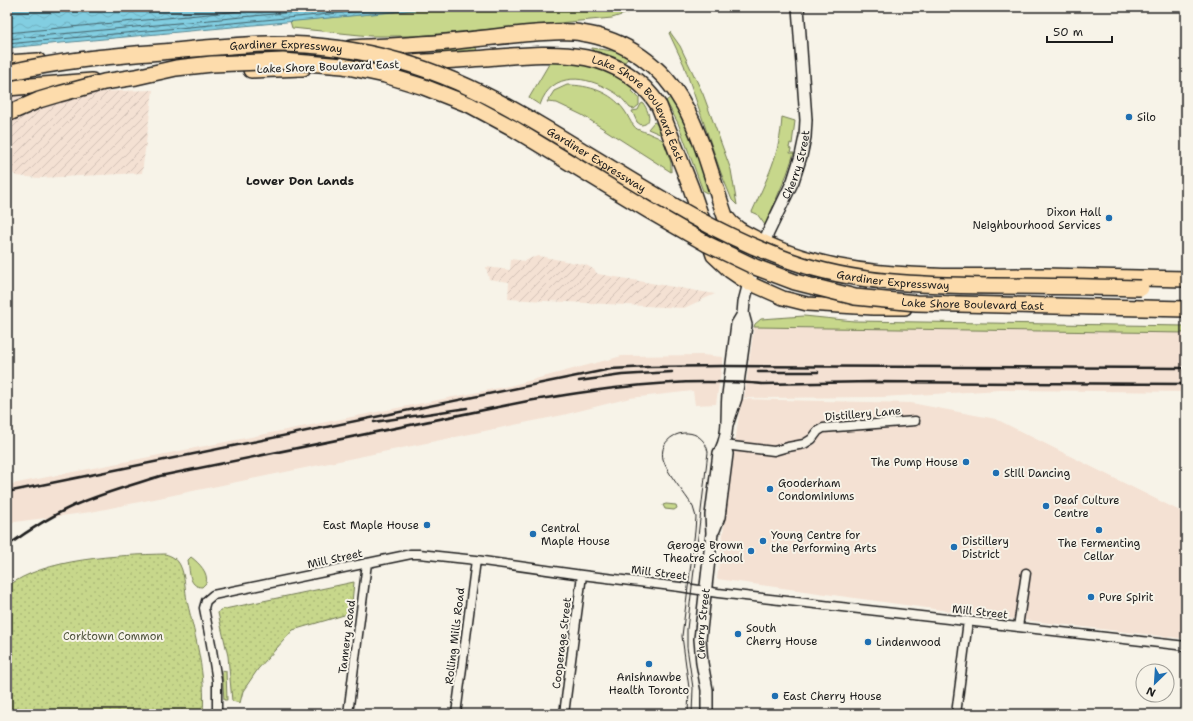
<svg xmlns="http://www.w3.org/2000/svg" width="1193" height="721" font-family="'Shantell Sans',sans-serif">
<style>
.built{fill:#f4e1d3}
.industrial{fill:url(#industrial-furrows)}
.green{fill:#c7d78b;stroke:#727a54}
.park{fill:url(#park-dots);stroke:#727a54}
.water{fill:url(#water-waves);stroke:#598792}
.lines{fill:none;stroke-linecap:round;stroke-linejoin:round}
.shore{stroke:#45636b;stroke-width:1}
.street-casing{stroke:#1c1c1c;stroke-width:11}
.secondary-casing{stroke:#1c1c1c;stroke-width:14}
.primary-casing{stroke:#1c1c1c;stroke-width:16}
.highway-casing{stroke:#1c1c1c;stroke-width:18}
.street{stroke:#f7f3e8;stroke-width:8}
.secondary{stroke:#f7f3e8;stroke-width:11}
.primary{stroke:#fddcac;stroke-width:13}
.highway{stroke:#fddcac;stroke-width:15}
.tram{stroke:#1c1c1c;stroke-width:1}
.rail{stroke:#1c1c1c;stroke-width:2.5}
.highway-bridge-casing{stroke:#1c1c1c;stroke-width:18;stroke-linecap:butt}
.highway-bridge{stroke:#fddcac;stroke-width:15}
.poi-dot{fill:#1f6fb2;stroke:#f7f3e8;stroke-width:1.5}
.labels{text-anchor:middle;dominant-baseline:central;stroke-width:4;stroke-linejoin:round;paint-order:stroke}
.street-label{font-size:11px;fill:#1c1c1c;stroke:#f7f3e8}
.poi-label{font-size:11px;fill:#1c1c1c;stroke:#f7f3e8;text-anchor:start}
.park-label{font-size:11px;fill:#4f543d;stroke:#f7f3e8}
.neighbourhood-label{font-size:12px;font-weight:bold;fill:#1c1c1c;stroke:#f7f3e8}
</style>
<defs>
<pattern id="industrial-furrows" width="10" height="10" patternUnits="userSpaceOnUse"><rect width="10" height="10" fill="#f4e1d3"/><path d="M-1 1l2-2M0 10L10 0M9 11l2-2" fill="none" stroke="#d1c0b5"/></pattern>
<pattern id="park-dots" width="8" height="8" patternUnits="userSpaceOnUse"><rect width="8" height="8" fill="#c7d78b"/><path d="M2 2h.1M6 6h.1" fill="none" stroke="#aab877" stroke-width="1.8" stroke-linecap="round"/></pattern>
<pattern id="water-waves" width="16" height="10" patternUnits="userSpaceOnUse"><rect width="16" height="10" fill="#82cee1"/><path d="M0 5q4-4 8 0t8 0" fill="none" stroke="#70b0c0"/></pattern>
</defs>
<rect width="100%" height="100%" fill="#f7f3e8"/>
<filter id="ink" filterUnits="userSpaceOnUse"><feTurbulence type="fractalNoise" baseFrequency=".025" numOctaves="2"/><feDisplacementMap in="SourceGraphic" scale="8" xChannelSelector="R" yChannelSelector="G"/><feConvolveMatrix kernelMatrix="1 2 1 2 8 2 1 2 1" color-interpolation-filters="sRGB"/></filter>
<g filter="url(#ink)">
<path class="built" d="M754 327 1186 333V392L1001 390 882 397 744 398Z
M702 355 723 357 716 404 695 405 693 391 630 398 563 415 91 512 7 523V485L509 386 622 356Z
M741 399 911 403 996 419 1186 514V639L963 613 717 579Z"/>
<path class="industrial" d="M153 90 142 173 39 178 16 176 7 168V98L16 94Z
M539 256 586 265 593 269 598 274 715 294 684 308 508 299 509 282 489 279 486 267 510 270 511 259 525 261 531 258Z"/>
<path class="green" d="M447 7H636L634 11 612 18 417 36H370L292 28 290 21Z
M670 32 680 46 703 94 731 170 737 205 732 200 721 173 684 65 669 33Z
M476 46 477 54 438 57 437 50Z
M592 48 620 52 629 57 625 62 614 57 592 50Z
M553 62C586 60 607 70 634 88L632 91 639 98V105L634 109 630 108C625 102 620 95 612 91 587 76 552 70 540 105L529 98 549 64Z
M567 85C589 85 611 92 624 110 628 115 630 122 634 126 637 131 645 131 650 134 655 136 660 138 664 141L671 163V172L582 115 557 103 547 102 554 91Z
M671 97 687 126 711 195 703 191 678 123 666 101Z
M643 103C648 110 654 124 641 125L637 122 632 111 638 110 641 104Z
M782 117 795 121 792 144 790 143 789 148 791 149 790 153H794L787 174 765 225 757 214 752 212C767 178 780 155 782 117Z
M654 122 656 123 662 135 648 129Z
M804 316 854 321 1186 326V333L754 327 755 324 761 319Z
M666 504 676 505 677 508 674 510 665 509 663 505Z
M191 557C199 563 209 573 206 583L202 587C188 587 190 570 188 560Z
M222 670 226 671 227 700H224Z"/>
<path class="park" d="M165 554C172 556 177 559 180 565 185 575 185 590 187 601 196 640 206 673 203 714H7V587C43 558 120 555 165 554Z
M354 582 351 613 293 630 258 669 243 691 240 703 232 701 228 656 218 613 220 610Z"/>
<path class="water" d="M7 7H447L7 48Z"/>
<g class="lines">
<path class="shore" d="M7 33 283 7
M7 39 349 7
M7 44 404 7"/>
<defs>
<path id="street" d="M724 445 774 451 788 447 804 444 812 439 818 431 823 428 915 421
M1018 627 1026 573
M217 714V681L211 644 204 608 206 601 213 595 411 554H419L476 560 582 575 680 587 718 593 1186 646
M348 714 367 563
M456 714 476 560
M564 714 582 575
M956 714 968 621"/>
<g id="secondary">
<path id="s1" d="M728 422 736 398 746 325 743 314 744 302 749 283 768 233 793 181 801 156 805 137 806 120 798 7"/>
<path d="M714 530 719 517 727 454 724 445"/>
<path id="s2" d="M707 714V690L702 663 700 639 712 533 711 515 719 453C730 435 726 415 728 395 731 372 734 348 737 324L743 314"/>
</g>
<path id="primary" d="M749 283 783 298 807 304 873 308H905"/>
<g id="highway">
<path d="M351 48C386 46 422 45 457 41 489 38 522 33 554 32 563 32 572 31 581 33 625 39 663 66 684 105 703 139 712 179 725 216 734 229 744 233 758 240 844 284 951 276 1044 276 1091 277 1139 278 1186 279"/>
<path d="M7 63 38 61"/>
<path id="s3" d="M355 66C394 64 432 62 471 59 539 55 615 39 659 106L691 188 714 255 730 270 749 283"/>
<path d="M251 70 303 68"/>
<path d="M7 88 92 81"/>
</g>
</defs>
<use href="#street" class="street-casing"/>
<use href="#secondary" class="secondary-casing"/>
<use href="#primary" class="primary-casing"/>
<use href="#highway" class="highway-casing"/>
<use href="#street" class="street"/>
<use href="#secondary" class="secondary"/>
<use href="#primary" class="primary"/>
<use href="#highway" class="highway"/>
<path class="tram" d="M688 714 689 688 682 636 695 531 696 517 693 507C685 493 667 474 663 459 657 431 702 421 708 452L687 629V647L693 688 692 714"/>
<path class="rail" d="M758 372H818
M579 381 622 375 672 372
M374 422 467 408
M7 492 611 369 648 367 722 366 1186 368
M7 546C29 530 51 516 75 505 103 493 132 485 160 476L528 401C588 391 646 382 707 382 726 382 744 382 762 384L871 382 1186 384"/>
<defs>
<g id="highway-bridge">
<path id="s4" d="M7 73C57 61 109 56 161 52 196 49 233 45 268 44 362 43 438 67 519 113 608 163 693 227 791 261 856 284 924 285 992 286 1042 286 1091 287 1141 288"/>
<path id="s5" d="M7 114 39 100 59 94 104 82 136 77 176 68 212 64 283 61 343 66 385 75 424 87 470 105 511 127 648 210 707 244 755 267 795 282 855 297 916 303 1186 309"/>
</g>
</defs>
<use href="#highway-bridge" class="highway-bridge-casing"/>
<use href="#highway-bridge" class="highway-bridge"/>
</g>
</g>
<g class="poi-dot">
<circle cx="1129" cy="117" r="4"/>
<circle cx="1109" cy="218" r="4"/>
<circle cx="966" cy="462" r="4"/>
<circle cx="996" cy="473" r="4"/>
<circle cx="770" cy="489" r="4"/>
<circle cx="1046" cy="506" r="4"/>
<circle cx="427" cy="525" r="4"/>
<circle cx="1099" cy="530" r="4"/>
<circle cx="533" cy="534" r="4"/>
<circle cx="763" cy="541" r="4"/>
<circle cx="954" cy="547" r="4"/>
<circle cx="751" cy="551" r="4"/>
<circle cx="1091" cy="597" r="4"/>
<circle cx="738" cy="634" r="4"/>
<circle cx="868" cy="642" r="4"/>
<circle cx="649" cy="664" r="4"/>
<circle cx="775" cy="696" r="4"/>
</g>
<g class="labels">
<g class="street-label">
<text stroke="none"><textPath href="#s4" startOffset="281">Gardiner Expressway</textPath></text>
<text transform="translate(328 67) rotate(-2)">Lake Shore Boulevard East</text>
<text stroke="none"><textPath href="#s3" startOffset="309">Lake Shore Boulevard East</textPath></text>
<text stroke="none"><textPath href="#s4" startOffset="617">Gardiner Expressway</textPath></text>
<text stroke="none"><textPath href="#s1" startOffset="270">Cherry Street</textPath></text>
<text stroke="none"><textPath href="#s4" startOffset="941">Gardiner Expressway</textPath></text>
<text stroke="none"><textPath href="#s5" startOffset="1027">Lake Shore Boulevard East</textPath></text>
<text transform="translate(863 414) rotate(-5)">Distillery Lane</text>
<text transform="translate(335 559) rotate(-12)">Mill Street</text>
<text transform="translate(659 573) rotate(7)">Mill Street</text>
<text transform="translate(980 612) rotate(6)">Mill Street</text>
<text stroke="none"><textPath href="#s2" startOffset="91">Cherry Street</textPath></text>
<text transform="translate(455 636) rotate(-83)">Rolling Mills Road</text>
<text transform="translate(347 637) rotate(-83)">Tannery Road</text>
<text transform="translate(562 643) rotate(-83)">Cooperage Street</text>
</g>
<g class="poi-label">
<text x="1137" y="117">Silo</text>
<text x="1101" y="212" text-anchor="end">Dixon Hall<tspan x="1101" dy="13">Neighbourhood Services</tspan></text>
<text x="958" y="462" text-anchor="end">The Pump House</text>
<text x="1004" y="473">Still Dancing</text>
<text x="778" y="483">Gooderham<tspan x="778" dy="13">Condominiums</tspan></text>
<text x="1054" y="500">Deaf Culture<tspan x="1054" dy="13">Centre</tspan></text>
<text x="419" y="525" text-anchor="end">East Maple House</text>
<text x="541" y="528">Central<tspan x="541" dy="13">Maple House</tspan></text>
<text x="771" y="535">Young Centre for<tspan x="771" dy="13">the Performing Arts</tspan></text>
<text x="962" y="541">Distillery<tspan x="962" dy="13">District</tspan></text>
<text x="1099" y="543" text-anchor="middle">The Fermenting<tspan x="1099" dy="13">Cellar</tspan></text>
<text x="743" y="545" text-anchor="end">Geroge Brown<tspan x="743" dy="13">Theatre School</tspan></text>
<text x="1099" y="597">Pure Spirit</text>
<text x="746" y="628">South<tspan x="746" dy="13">Cherry House</tspan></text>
<text x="876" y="642">Lindenwood</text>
<text x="649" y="677" text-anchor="middle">Anishnawbe<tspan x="649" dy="13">Health Toronto</tspan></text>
<text x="783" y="696">East Cherry House</text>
</g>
<g class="park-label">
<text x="113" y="636">Corktown Common</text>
</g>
<g class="neighbourhood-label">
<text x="300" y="181">Lower Don Lands</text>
</g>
</g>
<rect width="1193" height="721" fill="none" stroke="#f7f3e8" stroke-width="24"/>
<rect x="12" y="12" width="1169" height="697" fill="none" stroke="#1c1c1c" stroke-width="1.5" filter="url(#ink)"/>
<g transform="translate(1155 683) rotate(205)"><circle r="19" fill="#f7f3e8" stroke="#9f9d96"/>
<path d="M0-3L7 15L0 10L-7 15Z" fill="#1f6fb2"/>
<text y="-6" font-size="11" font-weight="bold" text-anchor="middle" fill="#1c1c1c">N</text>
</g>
<path d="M1047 36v6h65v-6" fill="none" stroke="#1c1c1c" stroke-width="2"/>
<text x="1053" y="36" font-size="12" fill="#1c1c1c" stroke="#f7f3e8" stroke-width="3" paint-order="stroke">50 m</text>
</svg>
